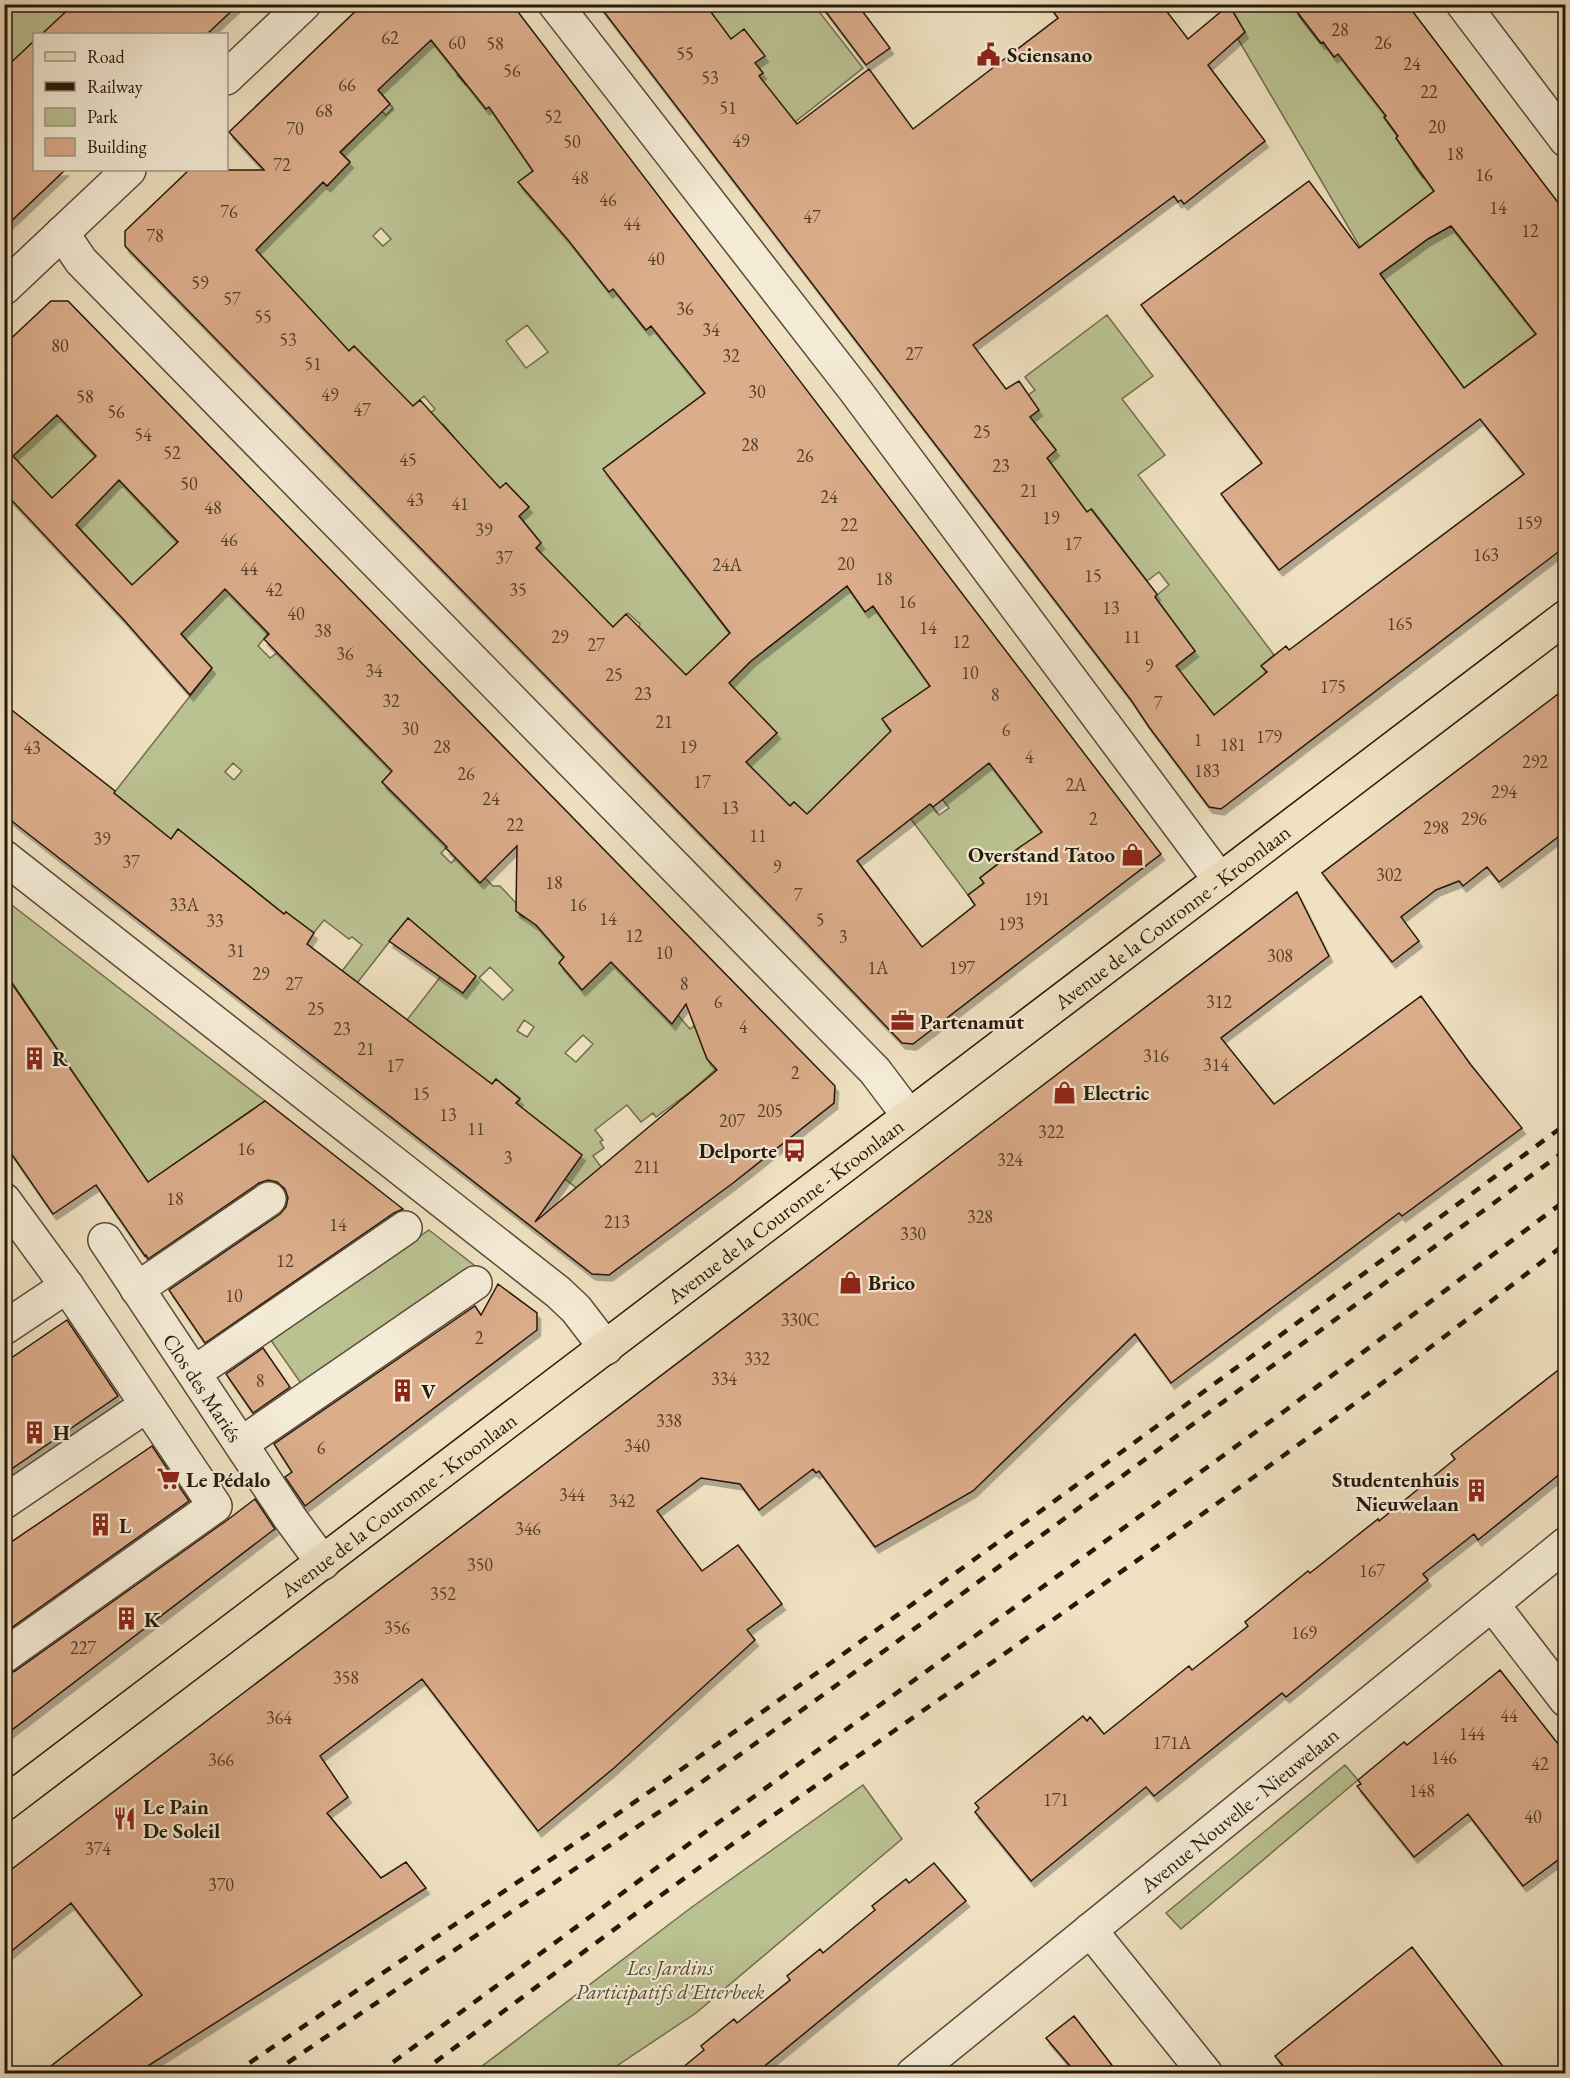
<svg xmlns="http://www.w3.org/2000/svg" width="1570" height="2078" font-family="'EB Garamond',serif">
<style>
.green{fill:#bbc292;stroke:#706e4e;stroke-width:1.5;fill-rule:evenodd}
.building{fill:#dcad8b;stroke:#26190a;stroke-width:1.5;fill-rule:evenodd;filter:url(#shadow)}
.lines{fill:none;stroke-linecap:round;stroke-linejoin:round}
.minor-casing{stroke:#584b38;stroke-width:36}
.major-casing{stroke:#26190a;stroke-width:36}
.minor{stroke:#f5ecd7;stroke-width:33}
.major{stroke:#efe1c1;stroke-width:33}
.rail{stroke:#26190a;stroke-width:4.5;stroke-dasharray:10 10;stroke-linecap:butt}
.labels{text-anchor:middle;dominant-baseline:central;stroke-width:4.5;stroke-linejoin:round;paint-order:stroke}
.number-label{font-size:18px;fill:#543e2a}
.poi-label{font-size:21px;font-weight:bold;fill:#26190a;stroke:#f5ecd7;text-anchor:start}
.street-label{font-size:21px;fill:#26190a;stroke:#f5ecd7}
.park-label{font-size:21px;font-style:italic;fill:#534c33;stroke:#f5ecd7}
</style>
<defs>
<filter id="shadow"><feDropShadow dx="3.5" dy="6" stdDeviation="0" flood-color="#0004"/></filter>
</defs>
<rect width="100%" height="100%" fill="#efe1c1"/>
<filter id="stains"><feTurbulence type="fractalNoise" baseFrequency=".00333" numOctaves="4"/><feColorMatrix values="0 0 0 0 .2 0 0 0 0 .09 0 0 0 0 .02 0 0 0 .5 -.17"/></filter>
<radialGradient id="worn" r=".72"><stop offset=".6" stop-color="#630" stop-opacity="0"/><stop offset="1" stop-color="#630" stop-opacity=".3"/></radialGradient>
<path class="green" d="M5 5H77L91 18 74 34H34V41L27 48 34 56V69L29 74 34 79V114L28 120 5 95Z
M703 5H814L863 68 795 122 748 85 763 73 755 63 726 43 721 26Z
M1218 5H1294L1301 14 1299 16 1320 43 1323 42 1334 57 1339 53 1392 112 1384 118 1398 136 1396 138 1414 162 1413 164 1423 178 1431 173 1441 186 1360 247 1238 39 1244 32 1230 6 1222 12Z
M415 25 464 69 457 75 466 85 471 82 477 97 486 109 509 93 541 164 519 182 624 281 640 323 646 330 656 322 706 394 604 469 730 633 703 659 728 684 751 661 847 586 865 612 873 606 909 657 915 654 980 770 991 761 1049 828 1020 847 980 878 984 883 968 895 865 758 836 834 879 889 852 910 806 814 794 802 787 808 741 766 777 733C751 707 710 702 686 674L679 681 649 638 639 627 640 624 628 613 609 631 536 548 541 543 519 516 529 507 506 483 500 488 489 477 437 455 454 437 443 424 437 429 426 418 435 409 424 396 407 411 378 370 354 346 349 351 255 251 269 237 261 229 269 175 299 207 323 182 327 186 350 162 341 152 354 139 348 133 375 105 386 115 393 108 378 90ZM381 228 391 239 383 246 373 236ZM527 325 548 352 526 368 506 341ZM928 780 949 808 939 815 918 788Z
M1449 223 1536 334 1464 388 1380 274Z
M1107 315 1153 376 1122 399 1165 455 1138 475 1274 655 1262 665 1267 672 1214 715 1198 694 1184 704 1165 675 1195 651 1155 597 1169 585 1159 572 1147 581 1092 509 1087 512 1047 458 1056 450 1030 417 1028 395 1035 390 1025 377Z
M57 415 103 450 90 462 119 480 142 504 184 535 164 556 230 584 238 602 267 632V635L258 646 270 658 278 652 366 745 399 764 382 782 407 807 460 834 441 853 451 863 471 844 469 871 479 882 485 878 493 886H500L516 903C516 912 520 919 530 918L568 954 567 972 570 976 622 951 690 1029 694 1026 716 1047V1069L690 1092 656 1117 653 1113 641 1122 627 1105 595 1130 603 1140 600 1142 604 1148 593 1156 607 1175 583 1193 529 1151 516 1103 520 1098 496 1079 484 1094 407 1020 455 958 408 918 354 987 339 975 362 945 352 937 349 939 324 920 295 956 286 912 284 914 178 829 171 839 114 793 212 668 159 609 145 599 9 452 43 428ZM233 763 242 771 234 780 225 772ZM490 967 513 990 503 1000 479 978ZM524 1020 534 1027 527 1037 517 1031ZM583 1035 593 1044 576 1062 565 1053Z
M4 899 265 1101 148 1182 5 972Z
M429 1230 479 1269 305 1389 270 1339Z
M1345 1765 1358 1780 1181 1929 1166 1913Z
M863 1785 902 1839 696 2013 606 2073H473L692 1907Z"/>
<path class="building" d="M74 4H239L207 34H42Z
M363 4H512L1161 854 913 1044 902 1043 790 926 125 246V231L189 170H264L229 132ZM431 40 486 109 489 107 533 171 518 182 568 240 609 292 613 289 646 330 651 326 705 393 603 469 730 633 686 675 626 614 613 627 536 548 541 543 519 516 529 507 506 483 500 488 420 400 413 406 354 346 349 351 256 250 323 182 327 186 350 162 340 152 390 104 378 90ZM847 586 865 612 873 606 930 686 882 719 891 731 807 814 794 802 790 806 746 762 777 733 729 683 751 661ZM989 763 1042 832 1020 847 980 878 984 883 968 895 975 905 922 947 857 861 930 804 933 807Z
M598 4H705L731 39 744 29 765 56 755 63 763 73 759 76 797 124 869 69 913 129 1058 18 1048 4H1161L1188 39 1229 5 1245 32 1208 65 1265 141 1184 204 1181 200 1178 202 1174 196 973 345 1006 389 1019 381 1039 410 1030 417 1056 450 1047 458 1087 512 1091 509 1157 594 1155 597 1195 651 1176 666 1214 715 1267 672 1261 666 1286 646 1289 650 1524 474 1480 419 1279 570 1221 494 1262 463 1141 305 1309 181 1359 248 1434 191 1396 138 1398 136 1384 117 1386 116 1338 54 1334 57 1323 42 1321 43 1291 4H1407L1566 213V546L1221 809 1209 807 1149 727 1131 700ZM1451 226 1536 334 1464 388 1380 274 1428 239Z
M820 4H857L890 48 866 65Z
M34 41V170H65L4 228V69Z
M51 301H68L835 1086 834 1103 733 1183 609 1275 592 1274 4 815V704L115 791 114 793 171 839 178 829 284 914 286 912 314 933 307 944 492 1084 496 1079 520 1099 516 1103 582 1155 535 1222 717 1070 707 1059 686 1004 672 1024 611 962 582 990 559 963 564 957 536 925 516 911 517 846 480 883 446 848 447 847 382 782 392 771 264 639 269 634 225 589 181 634 212 668 190 695 124 620 4 492V345ZM57 415 96 456 52 498 13 456ZM119 480 178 542 132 585 76 525Z
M1566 688V831L1499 882 1487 867 1463 886 1459 881 1436 890 1401 917 1419 941 1392 962 1322 873Z
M1297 892 1329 956 1221 1038 1274 1104 1421 996 1471 1065 1522 1128 1402 1216 1399 1213 1171 1383 1135 1334 973 1491 875 1547 819 1471 816 1473 813 1469 759 1510 740 1484 701 1478 657 1511 702 1571 738 1545 782 1604 747 1630 755 1640 614 1768 538 1831 422 1679 320 1756 348 1797 327 1813 381 1878 406 1862 426 1888 137 2073H42L142 1995 71 1903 4 1957V1875Z
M408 918 476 976 463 993 389 941Z
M4 972 148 1182 265 1101 403 1209 394 1213 205 1343 169 1290 280 1214 286 1207 288 1198 285 1189 277 1182 268 1180 259 1183 148 1259 146 1255 145 1256 96 1185 53 1214 4 1143Z
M498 1284 537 1313V1330L305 1506 285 1477 292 1472 274 1444 475 1306 481 1315Z
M67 1320 118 1396 4 1474V1363Z
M263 1348 290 1387 253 1413 226 1374Z
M1566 1364V1469L1478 1540 1474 1534 1423 1574 1428 1580 1286 1697 1282 1693 1154 1796 1146 1787 1031 1881 975 1812 979 1808 975 1803 1083 1716 1087 1721 1090 1717 1104 1734 1185 1669 1189 1666 1192 1670 1248 1626 1245 1622 1308 1571 1310 1573 1378 1519 1379 1521 1455 1459 1451 1454Z
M152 1446 189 1501 4 1633V1547Z
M255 1499 275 1529 272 1531 4 1736V1675L15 1671 226 1521Z
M1500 1670 1566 1754V1854L1523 1886 1468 1814 1414 1857 1357 1786 1361 1784 1358 1780 1404 1742 1407 1745Z
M934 1863 966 1901 756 2073H676L704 2050 701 2046 734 2019 737 2023 790 1980 787 1976 820 1949 823 1953 875 1910 872 1906 906 1879 909 1883Z
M1412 1947 1508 2073H1289L1275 2056Z
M1074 2016 1118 2073H1076L1046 2038Z"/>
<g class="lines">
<defs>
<g id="minor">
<path d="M555 4 855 390 1220 880"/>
<path d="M1463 4 1566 140"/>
<path d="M226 78 304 4"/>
<path d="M62 233 81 261 875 1071 909 1116"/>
<path d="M4 288 129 170"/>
<path d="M4 857 558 1292 576 1309 606 1348"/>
<path d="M4 1200 67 1286 215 1506 4 1656"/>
<path id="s1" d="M105 1240 290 1518 323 1563"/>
<path d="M137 1289 269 1199"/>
<path d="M4 1328 67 1286"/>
<path d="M194 1373 405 1228"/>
<path d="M241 1444 475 1283"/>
<path d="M4 1502 147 1405"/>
<path d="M1492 1604 1566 1700"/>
<path d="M1090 1930 1206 2074"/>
<path id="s2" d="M913 2074 1566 1544"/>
</g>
<g id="major">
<path id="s3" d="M4 1804 1566 617"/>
</g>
</defs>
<use href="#minor" class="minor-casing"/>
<use href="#major" class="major-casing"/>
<use href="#minor" class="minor"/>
<use href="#major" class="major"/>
<path class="rail" d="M233 2074C376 1977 520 1882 662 1783 967 1568 1266 1346 1566 1124
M271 2074 674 1802 891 1646 1566 1150
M377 2074 697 1838 1286 1410 1566 1200
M419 2074C518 2001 617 1926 717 1855 1002 1654 1291 1459 1566 1243"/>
</g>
<defs>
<symbol id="civic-bare" viewBox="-9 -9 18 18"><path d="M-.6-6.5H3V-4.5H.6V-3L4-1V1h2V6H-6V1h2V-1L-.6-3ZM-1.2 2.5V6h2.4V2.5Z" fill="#8f2418" stroke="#f5ecd7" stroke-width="2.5" paint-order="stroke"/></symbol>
<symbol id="shop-bare" viewBox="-9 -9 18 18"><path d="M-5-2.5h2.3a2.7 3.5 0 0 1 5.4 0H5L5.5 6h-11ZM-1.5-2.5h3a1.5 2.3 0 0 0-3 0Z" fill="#8f2418" stroke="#f5ecd7" stroke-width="2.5" paint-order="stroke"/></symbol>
<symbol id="office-bare" viewBox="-9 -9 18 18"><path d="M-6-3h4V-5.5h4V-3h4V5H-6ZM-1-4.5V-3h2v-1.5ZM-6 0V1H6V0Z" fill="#8f2418" stroke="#f5ecd7" stroke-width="2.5" paint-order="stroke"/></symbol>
<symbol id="building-bare" viewBox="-9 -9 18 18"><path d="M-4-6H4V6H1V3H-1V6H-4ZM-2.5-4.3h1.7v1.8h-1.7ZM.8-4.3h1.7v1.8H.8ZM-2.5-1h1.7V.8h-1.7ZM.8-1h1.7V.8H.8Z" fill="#8f2418" stroke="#f5ecd7" stroke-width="2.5" paint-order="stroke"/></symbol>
<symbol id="bus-bare" viewBox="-9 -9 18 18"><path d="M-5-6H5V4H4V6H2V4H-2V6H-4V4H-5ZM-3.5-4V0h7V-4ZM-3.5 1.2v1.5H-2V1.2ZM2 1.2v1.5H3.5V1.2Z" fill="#8f2418" stroke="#f5ecd7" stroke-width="2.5" paint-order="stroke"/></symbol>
<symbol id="supermarket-bare" viewBox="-9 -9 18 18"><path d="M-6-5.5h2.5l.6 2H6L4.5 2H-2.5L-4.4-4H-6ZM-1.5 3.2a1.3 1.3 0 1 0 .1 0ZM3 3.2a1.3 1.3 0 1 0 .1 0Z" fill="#8f2418" stroke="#f5ecd7" stroke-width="2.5" paint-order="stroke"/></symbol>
<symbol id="restaurant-bare" viewBox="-9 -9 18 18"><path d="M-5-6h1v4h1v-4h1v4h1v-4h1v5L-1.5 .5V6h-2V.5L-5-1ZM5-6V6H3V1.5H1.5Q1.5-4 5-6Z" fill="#8f2418" stroke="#f5ecd7" stroke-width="2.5" paint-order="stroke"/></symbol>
</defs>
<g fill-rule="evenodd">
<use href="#civic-bare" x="972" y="38" width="33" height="33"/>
<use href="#shop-bare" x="1116" y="838" width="33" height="33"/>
<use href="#office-bare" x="886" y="1004" width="33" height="33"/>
<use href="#building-bare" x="18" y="1042" width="33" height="33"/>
<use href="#shop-bare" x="1048" y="1076" width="33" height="33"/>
<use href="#bus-bare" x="778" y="1134" width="33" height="33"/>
<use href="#shop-bare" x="834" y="1266" width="33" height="33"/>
<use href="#building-bare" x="386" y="1374" width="33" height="33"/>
<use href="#building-bare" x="18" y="1416" width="33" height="33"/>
<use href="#supermarket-bare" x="152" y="1462" width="33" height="33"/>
<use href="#building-bare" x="1460" y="1474" width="33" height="33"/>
<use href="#building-bare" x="84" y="1508" width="33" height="33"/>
<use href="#building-bare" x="110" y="1602" width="33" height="33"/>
<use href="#restaurant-bare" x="108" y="1802" width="33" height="33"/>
</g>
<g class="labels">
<g class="number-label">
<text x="1340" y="29">28</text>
<text x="390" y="37">62</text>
<text x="457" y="42">60</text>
<text x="1383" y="42">26</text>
<text x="495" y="43">58</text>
<text x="685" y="53">55</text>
<text x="1412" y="63">24</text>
<text x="512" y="70">56</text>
<text x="710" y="77">53</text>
<text x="347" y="84">66</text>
<text x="1429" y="91">22</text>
<text x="728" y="107">51</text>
<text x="324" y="110">68</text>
<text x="553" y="116">52</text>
<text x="1437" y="126">20</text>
<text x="295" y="128">70</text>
<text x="741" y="140">49</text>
<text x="572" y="141">50</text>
<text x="1455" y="153">18</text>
<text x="282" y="164">72</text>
<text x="1484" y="174">16</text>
<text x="580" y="177">48</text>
<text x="608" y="199">46</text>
<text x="1498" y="207">14</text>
<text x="229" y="211">76</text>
<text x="812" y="216">47</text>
<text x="632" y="223">44</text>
<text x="1530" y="230">12</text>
<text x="155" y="235">78</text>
<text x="656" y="258">40</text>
<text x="200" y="282">59</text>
<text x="232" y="298">57</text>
<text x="685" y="308">36</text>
<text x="263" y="316">55</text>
<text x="711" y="329">34</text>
<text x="288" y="339">53</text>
<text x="60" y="345">80</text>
<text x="914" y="353">27</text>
<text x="731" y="355">32</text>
<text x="313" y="363">51</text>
<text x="757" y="391">30</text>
<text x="330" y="394">49</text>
<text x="85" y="396">58</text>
<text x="362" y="409">47</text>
<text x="116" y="411">56</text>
<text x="982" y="431">25</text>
<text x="143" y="434">54</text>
<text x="750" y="444">28</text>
<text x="172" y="452">52</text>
<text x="805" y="455">26</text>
<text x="408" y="459">45</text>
<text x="1001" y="465">23</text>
<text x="189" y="483">50</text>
<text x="1029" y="490">21</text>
<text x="829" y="496">24</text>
<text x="415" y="499">43</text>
<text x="460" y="503">41</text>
<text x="213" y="507">48</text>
<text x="1051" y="517">19</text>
<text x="1529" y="522">159</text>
<text x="849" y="524">22</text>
<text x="484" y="529">39</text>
<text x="229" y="539">46</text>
<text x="1073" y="543">17</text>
<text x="1486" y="554">163</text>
<text x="504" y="557">37</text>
<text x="846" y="563">20</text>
<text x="727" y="564">24A</text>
<text x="249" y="568">44</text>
<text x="1093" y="575">15</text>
<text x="884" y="578">18</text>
<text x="274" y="589">42</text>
<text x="518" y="589">35</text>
<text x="907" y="601">16</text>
<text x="1111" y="607">13</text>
<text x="296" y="613">40</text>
<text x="1400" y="623">165</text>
<text x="928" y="627">14</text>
<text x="323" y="630">38</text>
<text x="560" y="636">29</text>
<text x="1132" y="636">11</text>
<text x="961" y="641">12</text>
<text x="596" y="644">27</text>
<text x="345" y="653">36</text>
<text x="1149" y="665">9</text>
<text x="374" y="670">34</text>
<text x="970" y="672">10</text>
<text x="614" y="674">25</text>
<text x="1333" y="686">175</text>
<text x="643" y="693">23</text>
<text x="995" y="694">8</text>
<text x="391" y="700">32</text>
<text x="1158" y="702">7</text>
<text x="664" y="721">21</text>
<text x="410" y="728">30</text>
<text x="1006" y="729">6</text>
<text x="1269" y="736">179</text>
<text x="1198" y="739">1</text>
<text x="1233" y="744">181</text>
<text x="442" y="746">28</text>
<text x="688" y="746">19</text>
<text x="32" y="747">43</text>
<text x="1029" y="756">4</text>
<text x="1535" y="761">292</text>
<text x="1207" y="770">183</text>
<text x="466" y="773">26</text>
<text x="702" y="781">17</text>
<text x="1076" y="784">2A</text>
<text x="1504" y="791">294</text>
<text x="491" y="798">24</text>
<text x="730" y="807">13</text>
<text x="1093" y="818">2</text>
<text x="1474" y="818">296</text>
<text x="515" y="824">22</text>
<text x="1436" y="827">298</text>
<text x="758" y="835">11</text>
<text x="102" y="838">39</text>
<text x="131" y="861">37</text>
<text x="777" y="866">9</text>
<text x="1389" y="874">302</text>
<text x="554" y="882">18</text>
<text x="798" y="894">7</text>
<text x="1037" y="898">191</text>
<text x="184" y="904">33A</text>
<text x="578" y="904">16</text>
<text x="608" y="918">14</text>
<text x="820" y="919">5</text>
<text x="215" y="920">33</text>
<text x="1011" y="923">193</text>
<text x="634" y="935">12</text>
<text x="843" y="936">3</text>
<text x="236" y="950">31</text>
<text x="664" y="952">10</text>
<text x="1280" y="955">308</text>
<text x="878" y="967">1A</text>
<text x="962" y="967">197</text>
<text x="261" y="973">29</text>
<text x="294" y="983">27</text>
<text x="684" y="983">8</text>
<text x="718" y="1001">6</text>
<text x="1219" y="1001">312</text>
<text x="316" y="1008">25</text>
<text x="743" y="1026">4</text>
<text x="342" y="1028">23</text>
<text x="366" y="1048">21</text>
<text x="1156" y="1055">316</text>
<text x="1216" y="1064">314</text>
<text x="395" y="1065">17</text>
<text x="795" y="1072">2</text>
<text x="421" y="1093">15</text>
<text x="770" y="1110">205</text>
<text x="448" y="1114">13</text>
<text x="732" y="1120">207</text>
<text x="476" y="1128">11</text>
<text x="1051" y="1131">322</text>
<text x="246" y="1148">16</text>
<text x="508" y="1157">3</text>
<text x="1010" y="1159">324</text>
<text x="647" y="1166">211</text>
<text x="175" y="1198">18</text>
<text x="980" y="1216">328</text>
<text x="617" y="1221">213</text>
<text x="338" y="1224">14</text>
<text x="913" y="1233">330</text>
<text x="285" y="1260">12</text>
<text x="234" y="1295">10</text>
<text x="800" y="1319">330C</text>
<text x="479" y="1337">2</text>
<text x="757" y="1358">332</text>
<text x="724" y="1378">334</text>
<text x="260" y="1380">8</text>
<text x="669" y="1420">338</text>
<text x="637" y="1445">340</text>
<text x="321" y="1447">6</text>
<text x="572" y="1494">344</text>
<text x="622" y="1500">342</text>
<text x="528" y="1528">346</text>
<text x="480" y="1564">350</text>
<text x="1372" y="1570">167</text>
<text x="443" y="1593">352</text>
<text x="397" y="1627">356</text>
<text x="1304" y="1632">169</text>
<text x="83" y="1647">227</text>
<text x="346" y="1677">358</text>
<text x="1509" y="1715">44</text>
<text x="279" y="1717">364</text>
<text x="1472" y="1733">144</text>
<text x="1172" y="1742">171A</text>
<text x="1444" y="1757">146</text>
<text x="221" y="1759">366</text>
<text x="1540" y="1763">42</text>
<text x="1422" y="1790">148</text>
<text x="1056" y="1799">171</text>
<text x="1533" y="1816">40</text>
<text x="98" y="1848">374</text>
<text x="221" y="1884">370</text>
</g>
<g class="poi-label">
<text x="1007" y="54">Sciensano</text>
<text x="1115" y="854" text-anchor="end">Overstand Tatoo</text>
<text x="920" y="1021">Partenamut</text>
<text x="52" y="1058">R</text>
<text x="1083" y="1092">Electric</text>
<text x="777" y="1150" text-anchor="end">Delporte</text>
<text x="868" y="1282">Brico</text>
<text x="421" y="1391">V</text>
<text x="53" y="1432">H</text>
<text x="186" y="1479">Le Pédalo</text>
<text x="1459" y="1479" text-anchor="end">Studentenhuis<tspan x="1459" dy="24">Nieuwelaan</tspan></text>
<text x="119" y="1525">L</text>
<text x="144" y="1619">K</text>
<text x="143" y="1806">Le Pain<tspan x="143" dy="24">De Soleil</tspan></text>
</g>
<g class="street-label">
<text stroke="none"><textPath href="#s3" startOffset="1467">Avenue de la Couronne - Kroonlaan</textPath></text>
<text stroke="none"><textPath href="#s3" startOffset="981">Avenue de la Couronne - Kroonlaan</textPath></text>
<text stroke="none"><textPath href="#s1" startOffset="177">Clos des Mariés</textPath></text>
<text stroke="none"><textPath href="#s3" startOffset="495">Avenue de la Couronne - Kroonlaan</textPath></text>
<text stroke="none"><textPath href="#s2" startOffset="420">Avenue Nouvelle - Nieuwelaan</textPath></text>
</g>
<g class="park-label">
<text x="670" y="1967">Les Jardins<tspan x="670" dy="24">Participatifs d'Etterbeek</tspan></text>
</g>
</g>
<rect width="1570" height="2078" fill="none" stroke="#efe1c1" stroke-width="24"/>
<rect x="6" y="6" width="1558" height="2066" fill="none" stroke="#26190a" stroke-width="3"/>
<rect x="12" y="12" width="1546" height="2054" fill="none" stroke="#26190a" stroke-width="1.5"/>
<rect x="33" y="33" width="195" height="138" fill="#f5ecd7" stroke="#a29885" stroke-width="1.5"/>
<rect x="45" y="52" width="30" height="9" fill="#efe1c1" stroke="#a29885" stroke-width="1.5"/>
<text x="87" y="63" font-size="18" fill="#26190a">Road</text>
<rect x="45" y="82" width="30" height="9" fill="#26190a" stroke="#a29885" stroke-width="1.5"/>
<text x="87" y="93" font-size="18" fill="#26190a">Railway</text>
<rect x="45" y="108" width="30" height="18" fill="#bbc292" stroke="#a29885" stroke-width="1.5"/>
<text x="87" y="123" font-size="18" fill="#26190a">Park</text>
<rect x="45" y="138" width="30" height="18" fill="#dcad8b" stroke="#a29885" stroke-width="1.5"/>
<text x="87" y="153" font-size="18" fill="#26190a">Building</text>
<rect width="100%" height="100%" filter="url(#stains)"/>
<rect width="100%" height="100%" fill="url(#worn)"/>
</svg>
